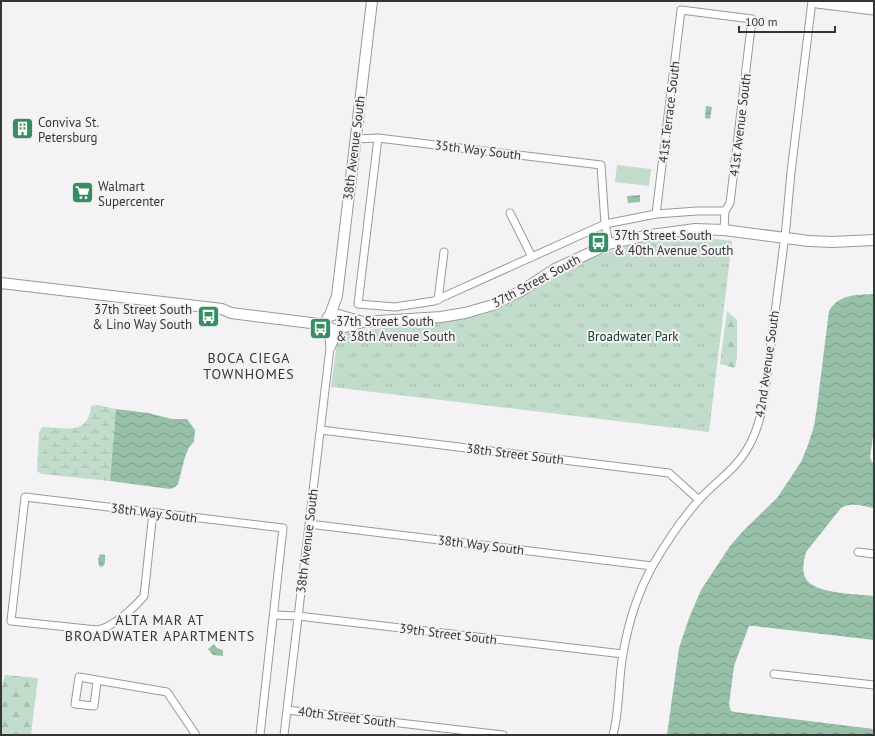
<svg xmlns="http://www.w3.org/2000/svg" width="875" height="736" font-family="'PT Sans',sans-serif">
<style>
.grass{fill:#c2dccc}
.forest{fill:url(#forest-firs)}
.wetland{fill:url(#wetland-marsh)}
.park{fill:url(#park-tufts)}
.water{fill:url(#water-waves)}
.lines{fill:none;stroke-linecap:round;stroke-linejoin:round}
.street-casing{stroke:#9b989b;stroke-width:9}
.secondary-casing{stroke:#9b989b;stroke-width:12}
.highway-casing{stroke:#9b989b;stroke-width:15}
.street{stroke:#fff;stroke-width:7}
.secondary{stroke:#fff;stroke-width:10}
.highway{stroke:#fff;stroke-width:13}
.labels{text-anchor:middle;dominant-baseline:central;stroke-width:4;stroke-linejoin:round;paint-order:stroke}
.street-label{font-size:13px;fill:#363536;stroke:#f5f2f5}
.poi-label{font-size:13px;fill:#363536;stroke:#f5f2f5;text-anchor:start}
.park-label{font-size:13px;fill:#0e422a;stroke:#f5f2f5}
.neighbourhood-label{font-size:14px;letter-spacing:1px;fill:#363536;stroke:#f5f2f5}
</style>
<defs>
<pattern id="forest-firs" width="22" height="20" patternUnits="userSpaceOnUse"><rect width="22" height="20" fill="#c2dccc"/><path d="M5 1l3.5 6h-7zM16 11l3.5 6h-7z" fill="#a7bdb0"/></pattern>
<pattern id="wetland-marsh" width="20" height="14" patternUnits="userSpaceOnUse"><rect width="20" height="14" fill="#c2dccc"/><path d="M1 5h8M5 5V1M11 12h8M15 12V8" fill="none" stroke="#a7bdb0"/></pattern>
<pattern id="park-tufts" width="24" height="20" patternUnits="userSpaceOnUse"><rect width="24" height="20" fill="#c2dccc"/><path d="M3 7l-1-3M5 7V3M7 7l1-3M15 17l-1-3M17 17v-4M19 17l1-3" fill="none" stroke="#a7bdb0"/></pattern>
<pattern id="water-waves" width="16" height="10" patternUnits="userSpaceOnUse"><rect width="16" height="10" fill="#97c0a8"/><path d="M0 5q4-4 8 0t8 0" fill="none" stroke="#7c9d8a"/></pattern>
</defs>
<rect width="100%" height="100%" fill="#f5f2f5"/>
<path class="grass" d="M617 165 651 169 649 186 615 182Z"/>
<path class="forest" d="M727 311 737 320V358L735 368 720 364Z
M5 675 38 678 31 735H1V691Z"/>
<path class="wetland" d="M97 405 116 409 110 481 41 474 37 471 39 433 42 427C65 427 88 437 91 406Z"/>
<path class="park" d="M692 236 732 241 709 432 331 387 337 342 341 335 349 331C372 329 395 327 418 324 446 322 475 319 501 308 526 297 547 279 572 267 608 248 652 239 692 236Z"/>
<path class="water" d="M706 106 712 107 710 119 705 118Z
M640 195V202L628 203 627 196Z
M874 294V430L870 457 872 462 874 463V508C863 506 850 502 841 508L806 552C804 560 801 571 806 579 815 594 858 594 874 596V640L754 626H749L734 666 729 705 731 711 735 712 874 729V735H667L679 648 689 618 701 590 730 546 743 531 777 498 801 462 808 445 814 426 817 407 829 311C839 294 856 295 874 294Z
M116 409 148 413 172 419H187L195 430 194 442 189 447 185 457 178 484 175 487 170 489 110 481Z
M100 554 105 555V563L102 567 99 566 98 559Z
M214 644 217 648 223 650V656L213 655 208 649Z"/>
<g class="lines">
<defs>
<path id="street" d="M378 138 358 304 395 307 434 301 605 224 656 214 697 211H725
M356 139 378 138 601 165 605 224 609 244
M510 213 532 257
M656 214 681 10 752 19 730 203 725 211 724 230
M438 300 444 252
M331 348 334 341 337 329
M321 430 669 473 699 500
M153 512 144 596C134 608 112 628 97 630L11 621 25 497 283 528 260 735
M309 524 652 566
M858 552 874 554
M274 615 298 616 623 654
M774 674 874 685
M97 681 94 706 75 704 79 677 167 692 196 735
M287 710 503 735
M284 735 330 348 328 327
M613 735C620 709 618 680 623 654 628 624 638 592 653 565 666 543 681 520 698 501 710 487 725 477 737 463 752 446 758 427 763 406L786 227 791 172 812 1"/>
<path id="secondary" d="M1 283 222 309 231 313 327 325
M330 315 337 296 372 1
M363 322 335 314 328 317 326 322 328 327 334 330 363 322 441 317 465 313 493 305 521 291 555 269 609 244 644 236 695 229 724 230 809 241 832 242 874 240"/>
<path id="highway" d="M817 1 874 8"/>
</defs>
<use href="#street" class="street-casing"/>
<use href="#secondary" class="secondary-casing"/>
<use href="#highway" class="highway-casing"/>
<use href="#street" class="street"/>
<use href="#secondary" class="secondary"/>
<use href="#highway" class="highway"/>
</g>
<defs>
<symbol id="building-square" viewBox="-11 -11 22 22"><rect x="-9" y="-9" width="18" height="18" rx="4" fill="#368e63" stroke="#f5f2f5"/><path d="M-4-6H4V6H1V3H-1V6H-4ZM-2.5-4.3h1.7v1.8h-1.7ZM.8-4.3h1.7v1.8H.8ZM-2.5-1h1.7V.8h-1.7ZM.8-1h1.7V.8H.8Z" fill="#fff"/></symbol>
<symbol id="supermarket-square" viewBox="-11 -11 22 22"><rect x="-9" y="-9" width="18" height="18" rx="4" fill="#368e63" stroke="#f5f2f5"/><path d="M-6-5.5h2.5l.6 2H6L4.5 2H-2.5L-4.4-4H-6ZM-1.5 3.2a1.3 1.3 0 1 0 .1 0ZM3 3.2a1.3 1.3 0 1 0 .1 0Z" fill="#fff"/></symbol>
<symbol id="bus-square" viewBox="-11 -11 22 22"><rect x="-9" y="-9" width="18" height="18" rx="4" fill="#368e63" stroke="#f5f2f5"/><path d="M-5-6H5V4H4V6H2V4H-2V6H-4V4H-5ZM-3.5-4V0h7V-4ZM-3.5 1.2v1.5H-2V1.2ZM2 1.2v1.5H3.5V1.2Z" fill="#fff"/></symbol>
</defs>
<g fill-rule="evenodd">
<use href="#building-square" x="10" y="116" width="25" height="25"/>
<use href="#supermarket-square" x="70" y="180" width="25" height="25"/>
<use href="#bus-square" x="586" y="230" width="25" height="25"/>
<use href="#bus-square" x="196" y="304" width="25" height="25"/>
<use href="#bus-square" x="308" y="316" width="25" height="25"/>
</g>
<g class="labels">
<g class="street-label">
<text transform="translate(669 112) rotate(-83)">41st Terrace South</text>
<text transform="translate(740 125) rotate(-83)">41st Avenue South</text>
<text transform="translate(354 148) rotate(-83)">38th Avenue South</text>
<text transform="translate(478 150) rotate(7)">35th Way South</text>
<text transform="translate(536 281) rotate(-28)">37th Street South</text>
<text transform="translate(767 364) rotate(-82)">42nd Avenue South</text>
<text transform="translate(515 454) rotate(7)">38th Street South</text>
<text transform="translate(154 513) rotate(7)">38th Way South</text>
<text transform="translate(307 541) rotate(-83)">38th Avenue South</text>
<text transform="translate(481 545) rotate(7)">38th Way South</text>
<text transform="translate(448 634) rotate(7)">39th Street South</text>
<text transform="translate(347 717) rotate(7)">40th Street South</text>
</g>
<g class="poi-label">
<text x="38" y="122">Conviva St.<tspan x="38" dy="15">Petersburg</tspan></text>
<text x="98" y="186">Walmart<tspan x="98" dy="15">Supercenter</tspan></text>
<text x="614" y="235">37th Street South<tspan x="614" dy="15">&amp; 40th Avenue South</tspan></text>
<text x="192" y="309" text-anchor="end">37th Street South<tspan x="192" dy="15">&amp; Lino Way South</tspan></text>
<text x="336" y="321">37th Street South<tspan x="336" dy="15">&amp; 38th Avenue South</tspan></text>
</g>
<g class="park-label">
<text x="633" y="336">Broadwater Park</text>
</g>
<g class="neighbourhood-label">
<text x="249" y="358">BOCA CIEGA<tspan x="249" dy="16">TOWNHOMES</tspan></text>
<text x="160" y="620">ALTA MAR AT<tspan x="160" dy="16">BROADWATER APARTMENTS</tspan></text>
</g>
</g>
<rect width="875" height="736" fill="none" stroke="#363536" stroke-width="4"/>
<path d="M739 26v6h96v-6" fill="none" stroke="#363536" stroke-width="2"/>
<text x="745" y="26" font-size="12" fill="#363536" stroke="#f5f2f5" stroke-width="3" paint-order="stroke">100 m</text>
</svg>
